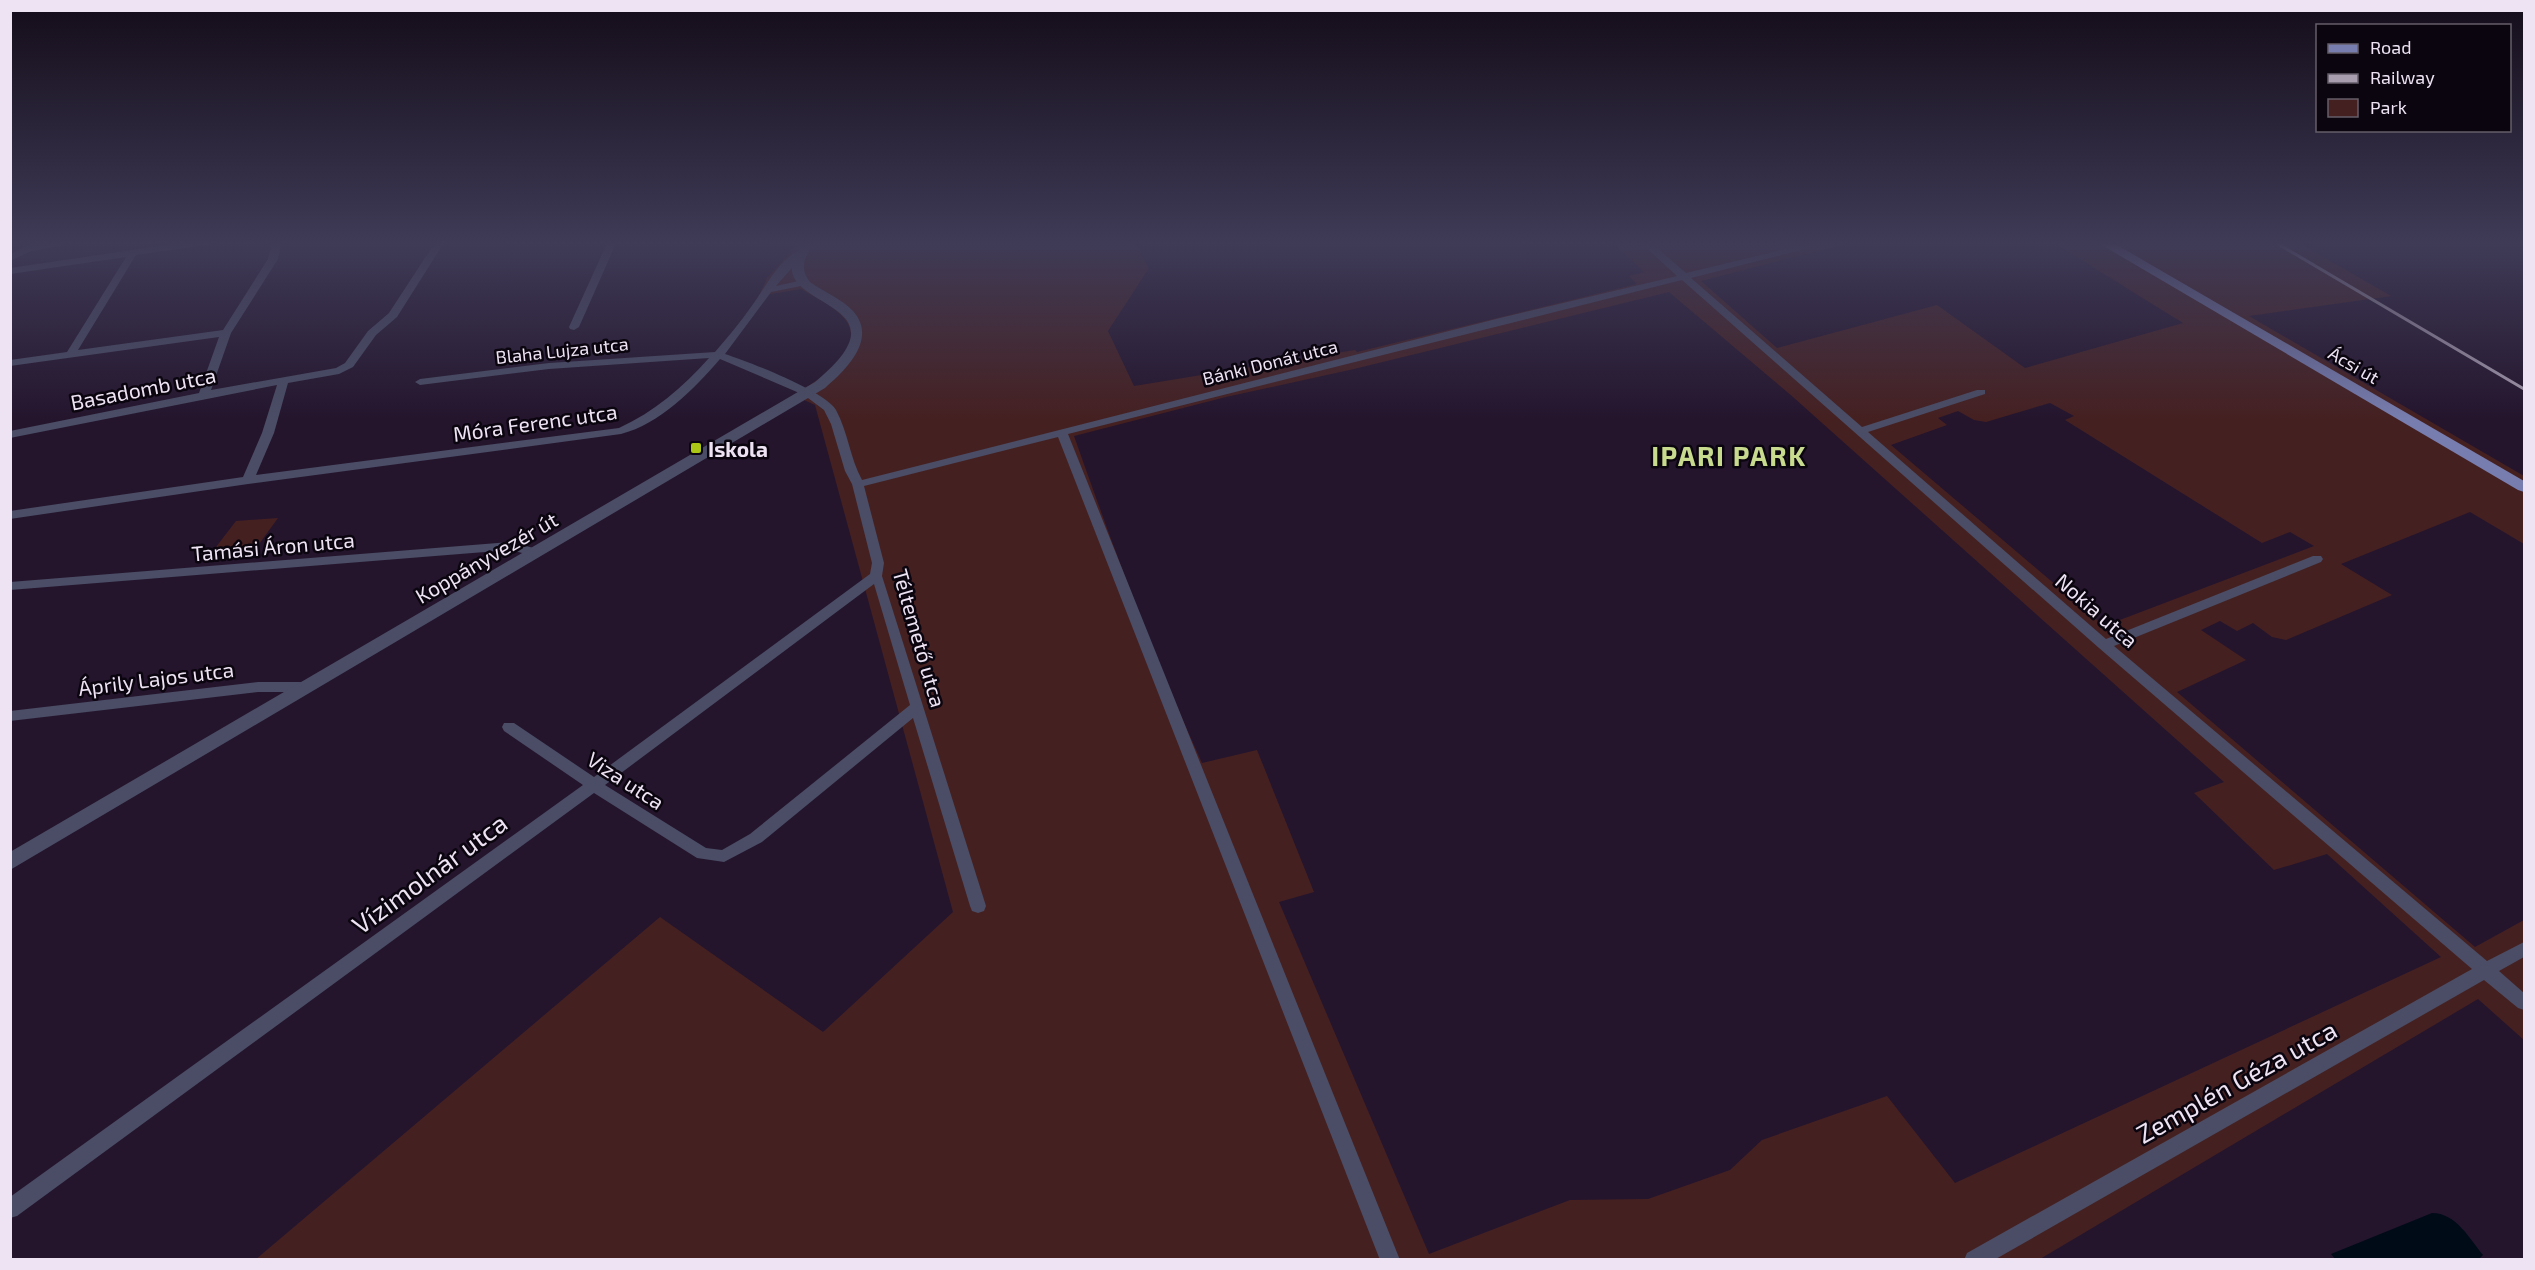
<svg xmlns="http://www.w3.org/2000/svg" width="2535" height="1270" font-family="'Exo 2',sans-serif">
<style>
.green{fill:#452021;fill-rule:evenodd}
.water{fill:#000b18}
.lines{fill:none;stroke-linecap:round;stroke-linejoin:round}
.minor{fill:#4a4d65;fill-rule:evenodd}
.tertiary{fill:#4a4d65;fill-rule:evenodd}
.primary{fill:#777dae;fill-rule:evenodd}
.rail{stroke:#a89caf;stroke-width:3}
.poi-dot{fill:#abc614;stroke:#0a050e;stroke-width:2}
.labels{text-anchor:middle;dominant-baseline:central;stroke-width:5;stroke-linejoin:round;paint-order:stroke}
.far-street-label{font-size:18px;fill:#ede3f3;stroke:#0a050e}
.street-label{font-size:21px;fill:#ede3f3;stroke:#0a050e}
.poi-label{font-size:21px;font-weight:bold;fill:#ede3f3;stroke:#0a050e;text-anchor:start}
.near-street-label{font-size:26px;fill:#ede3f3;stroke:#0a050e}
.district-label{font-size:27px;font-weight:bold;letter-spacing:1.5px;fill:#c8da8e;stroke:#0a050e}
</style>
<rect width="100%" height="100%" fill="#24152d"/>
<path class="green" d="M800 241H1134L1149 268 1108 331 1134 386 1355 350 1357 352 1637 284 1629 276 1644 272 1611 241H1857L1701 281 1777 348 1937 305 2025 368 2183 323 2051 241H2296L2391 296 2249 316 2524 476V544L2470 512 2341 564 2392 595 2286 640 2272 637 2253 623 2237 631 2220 621 2201 630 2246 660 2177 692 2475 947 2524 920V1040L2478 999 2040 1259 255 1260 660 917 823 1032 953 912 815 405 793 395C816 382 872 349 843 317 833 305 814 297 801 289L759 296 767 278ZM1669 292 1793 397 2224 782 2194 793 2274 870 2327 854 2441 957 1955 1183 1887 1096 1762 1140 1730 1170 1648 1199 1570 1200 1429 1254 1279 902 1314 892 1257 750 1202 763C1154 657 1113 547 1074 436L1226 397 1354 369ZM2050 403 2074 416 2065 420 2262 543 2290 532 2314 546 2104 626 1891 445 1947 425 1938 418 1958 411 1974 420 1986 422Z
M278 518 249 558 206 560 236 521Z"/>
<path class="water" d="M2432 1213C2456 1213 2469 1238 2483 1255L2479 1259 2336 1260 2331 1254Z"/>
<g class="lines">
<path class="minor" d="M58 241H81L29 252 10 261V254L32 243 39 244Z
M193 241H218L214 244 136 255 78 350 223 330 268 259 272 241H282L278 259 231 333 211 390 336 368 345 363 368 331 389 313 436 241H445L397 317 376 335 353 367 339 374 288 383 274 433 256 475 619 428C654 412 683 387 709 358L549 369 420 385 415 382 420 379 549 363 715 352C727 338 740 323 751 307 765 289 778 259 800 250L805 253 776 286 803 280 808 283 806 285 771 292 725 354C747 361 825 391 836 410 848 432 850 458 862 480L1500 318 1677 276 1639 241H1649L1686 273 1819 241H1836L1691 278 1862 427 1977 390H1985V394L1868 432 2106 639 2313 556H2321L2323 559 2321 562 2114 646 2487 961 2524 942V957L2499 971 2524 993V1010L2518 1008 2484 980 1994 1260H1964L1967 1253 2472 969 2099 648 1682 280 1068 434 1400 1260H1380L1058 437 864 486 884 563 882 576 986 906 984 911 978 913 972 911 970 906 913 718 762 842 724 862 697 858 594 793 17 1216 10 1218V1197L583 785 504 731 502 727 504 723H514L594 777 870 574 872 563 852 484 845 471 831 424 824 410 804 395 720 359C694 389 660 424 621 434L248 484 10 519V511L243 477 262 433 277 385 10 438V431L199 393 219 337 10 366V360L67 352 126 257 10 274V268ZM874 584 910 705 750 834 722 850 706 848 605 785Z
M608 241H617L579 327 574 330 570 329 569 327Z
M511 542 541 550 543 553 537 557 511 550 10 590V582Z
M258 682H306L313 687 306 692H258L10 721V711Z"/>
<path class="tertiary" d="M804 241H815C806 255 798 267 810 282 824 292 842 299 853 311 878 339 846 370 825 388L10 870V852L815 382C910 304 787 309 792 266 793 256 799 249 804 241Z"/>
<path class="primary" d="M2095 241H2110L2524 481V492L2518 490Z"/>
<path class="rail" d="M2273 241 2524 389"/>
</g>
<linearGradient id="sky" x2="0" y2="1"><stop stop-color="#140c19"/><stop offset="0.58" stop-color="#3f3b57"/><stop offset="1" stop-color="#3f3b57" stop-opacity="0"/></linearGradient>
<rect width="2535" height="419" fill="url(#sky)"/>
<rect class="poi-dot" x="690" y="442" width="12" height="12" rx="3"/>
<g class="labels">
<g class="far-street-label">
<text transform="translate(562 350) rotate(-6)">Blaha Lujza utca</text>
<text transform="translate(1270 362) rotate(-14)">Bánki Donát utca</text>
<text transform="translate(2354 365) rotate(30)">Ácsi út</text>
</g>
<g class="street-label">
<text transform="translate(143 388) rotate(-11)">Basadomb utca</text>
<text transform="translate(535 422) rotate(-8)">Móra Ferenc utca</text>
<text transform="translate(273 546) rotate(-5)">Tamási Áron utca</text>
<text transform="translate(486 557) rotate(-30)">Koppányvezér út</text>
<text transform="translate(2097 610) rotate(41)">Nokia utca</text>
<text transform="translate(920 638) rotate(74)">Téltemető utca</text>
<text transform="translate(156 678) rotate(-7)">Áprily Lajos utca</text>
<text transform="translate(626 780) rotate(33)">Viza utca</text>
</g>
<g class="poi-label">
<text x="708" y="448">Iskola</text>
</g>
<g class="near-street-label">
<text transform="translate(429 873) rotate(-36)">Vízimolnár utca</text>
<text transform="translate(2236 1081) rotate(-29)">Zemplén Géza utca</text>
</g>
<g class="district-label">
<text x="1729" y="455">IPARI PARK</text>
</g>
</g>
<rect width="2535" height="1270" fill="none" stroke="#ede3f3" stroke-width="24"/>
<rect x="2316" y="24" width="195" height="108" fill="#0a050e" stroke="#655e6a" stroke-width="1.5"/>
<rect x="2328" y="44" width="30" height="9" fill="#777dae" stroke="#655e6a" stroke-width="1.5"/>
<text x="2370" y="54" font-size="18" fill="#ede3f3">Road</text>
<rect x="2328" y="74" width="30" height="9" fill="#a89caf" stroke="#655e6a" stroke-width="1.5"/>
<text x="2370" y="84" font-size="18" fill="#ede3f3">Railway</text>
<rect x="2328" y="99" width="30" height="18" fill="#452021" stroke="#655e6a" stroke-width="1.5"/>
<text x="2370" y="114" font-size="18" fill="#ede3f3">Park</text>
</svg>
